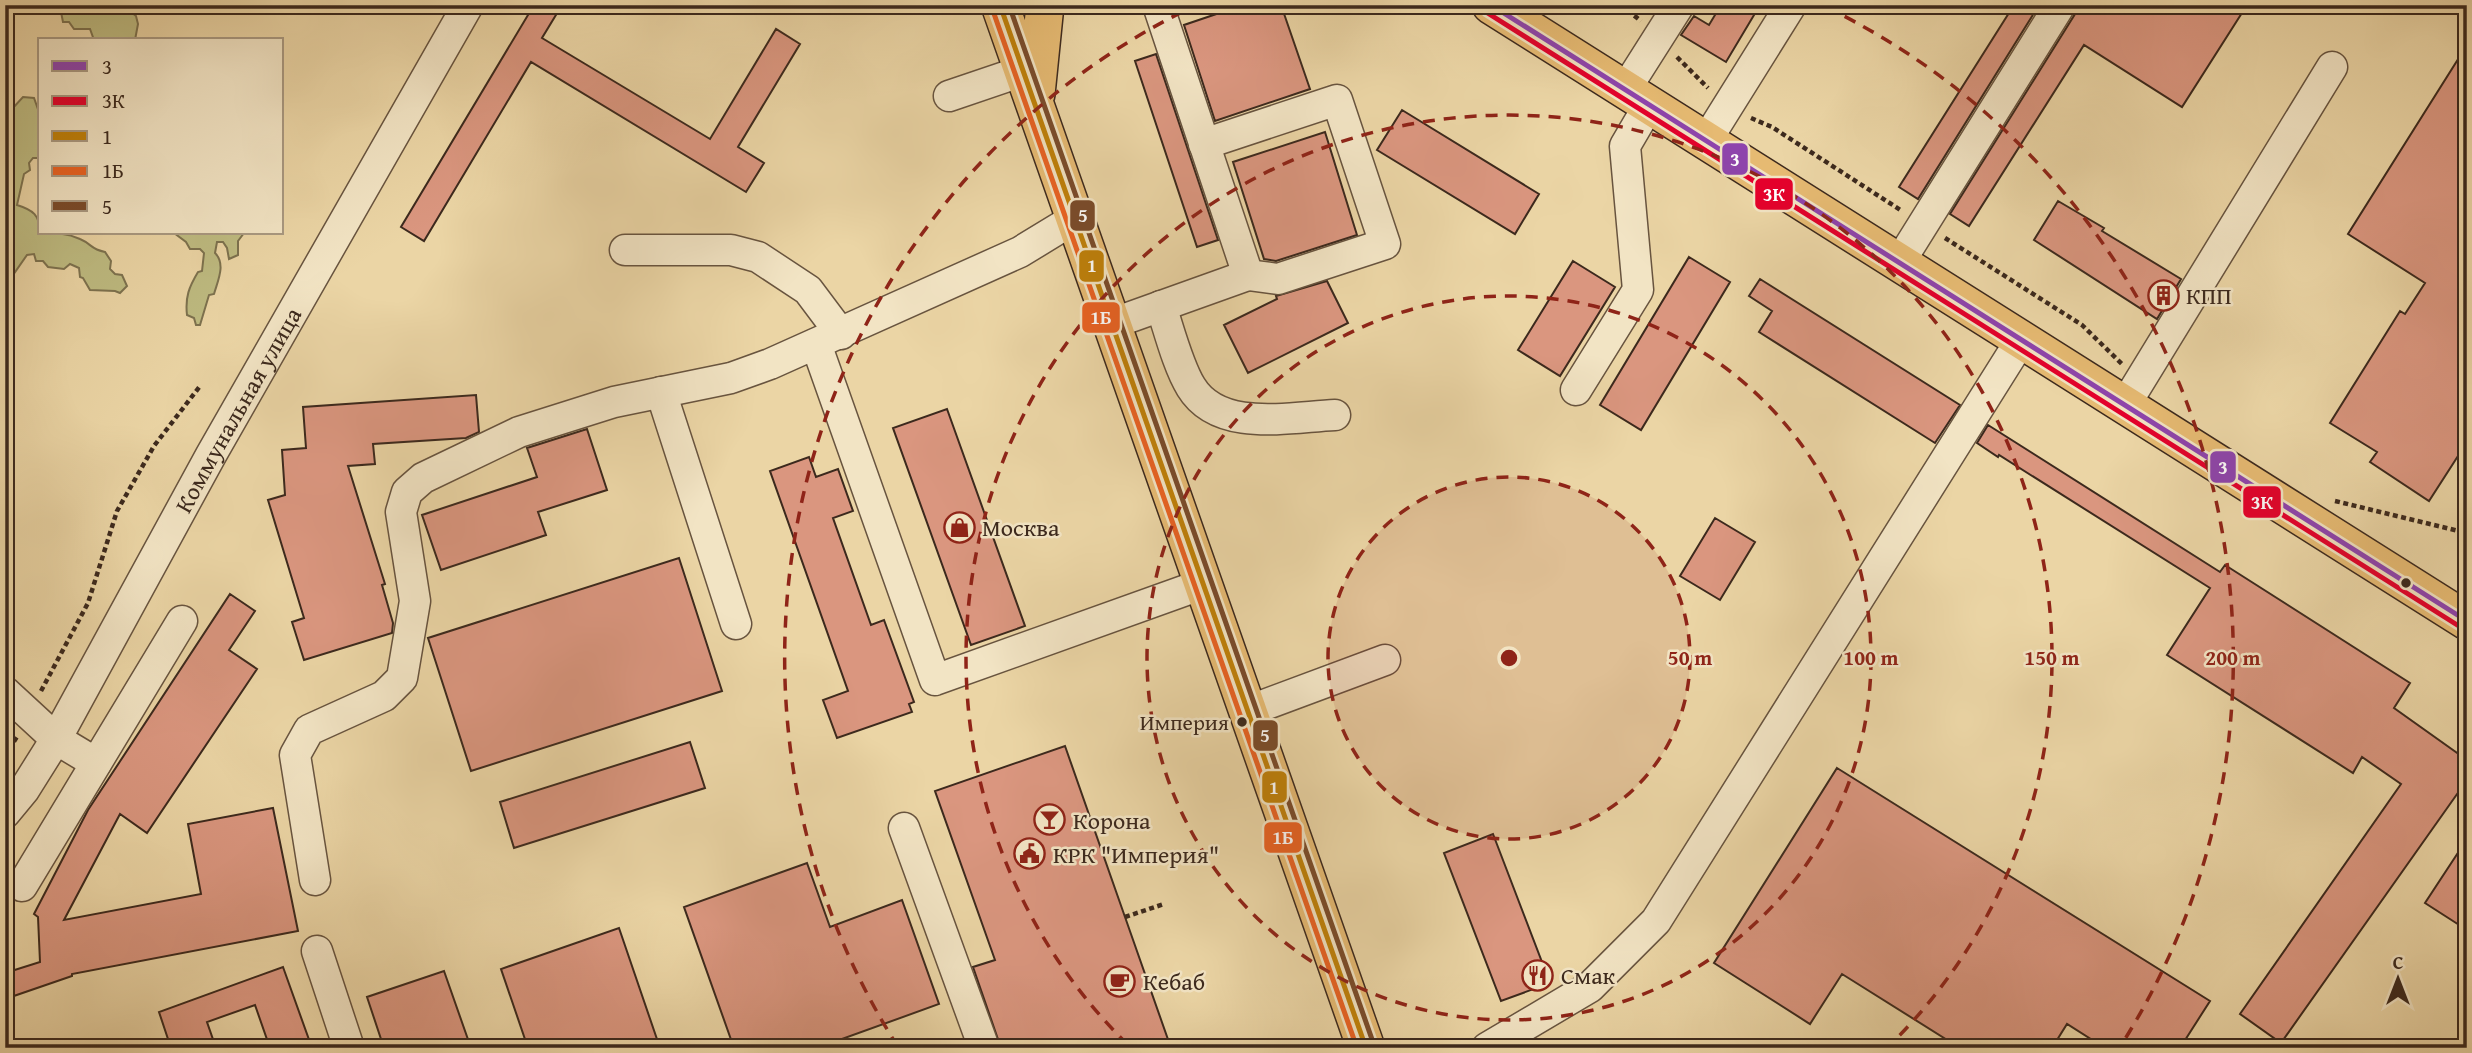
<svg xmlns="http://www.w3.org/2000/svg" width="2472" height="1053" font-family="'Gentium Book Plus',serif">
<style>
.green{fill:#bebb81;stroke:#7d724f;stroke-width:2}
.building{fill:#da967f;stroke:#3c291d;stroke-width:2}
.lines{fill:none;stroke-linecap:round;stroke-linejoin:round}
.minor-casing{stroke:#68543f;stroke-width:33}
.major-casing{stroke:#3c291d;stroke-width:40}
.path{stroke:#3c291d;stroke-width:4.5;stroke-dasharray:5 3.5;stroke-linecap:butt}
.minor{stroke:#f2e4c4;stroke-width:30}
.major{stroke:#e6ba72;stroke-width:37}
.bus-1-casing{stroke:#f2e4c4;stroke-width:10}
.bus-2-casing{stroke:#f2e4c4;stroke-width:10}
.bus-3-casing{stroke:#f2e4c4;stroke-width:10}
.bus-4-casing{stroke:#f2e4c4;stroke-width:10}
.bus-5-casing{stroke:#f2e4c4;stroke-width:10}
.bus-1{stroke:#8e44ad;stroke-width:5}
.bus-2{stroke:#e4002b;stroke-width:5}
.bus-3{stroke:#bf8009;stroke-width:5}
.bus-4{stroke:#e96222;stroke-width:5}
.bus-5{stroke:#7a4b2a;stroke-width:5}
.ring{fill:none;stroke:#8f2418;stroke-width:3.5;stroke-dasharray:12 9}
.bus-dot{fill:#3c291d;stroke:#f2e4c4;stroke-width:2.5}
.labels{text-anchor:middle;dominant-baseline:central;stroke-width:5;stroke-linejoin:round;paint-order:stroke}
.bus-label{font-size:22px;fill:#3c291d;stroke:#f2e4c4;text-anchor:end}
.poi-label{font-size:24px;fill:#3c291d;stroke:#f2e4c4;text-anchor:start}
.street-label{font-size:24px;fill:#3c291d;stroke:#f2e4c4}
.centre{fill:#8f2418;stroke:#f2e4c4;stroke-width:3.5}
.ring-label{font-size:21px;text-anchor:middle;font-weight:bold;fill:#8f2418;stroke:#f2e4c4;stroke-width:5;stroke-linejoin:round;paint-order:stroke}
.line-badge{stroke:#f2e4c4;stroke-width:2.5}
.badge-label{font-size:19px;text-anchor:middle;font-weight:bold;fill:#fff}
</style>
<rect width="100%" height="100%" fill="#ebd5a5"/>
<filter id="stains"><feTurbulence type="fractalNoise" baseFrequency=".00286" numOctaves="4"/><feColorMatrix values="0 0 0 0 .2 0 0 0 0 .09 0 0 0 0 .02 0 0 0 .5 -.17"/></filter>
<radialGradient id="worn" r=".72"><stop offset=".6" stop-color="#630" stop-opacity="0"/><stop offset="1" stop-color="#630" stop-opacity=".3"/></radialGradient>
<path class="green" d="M67 5H131V12L136 16 138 24 135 40H94L90 29H74L69 22H63L61 12Z
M23 97 34 98 40 115V158H33L29 163 30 170 24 174 17 205C33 210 40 215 40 233 56 233 67 233 80 239 92 244 90 249 105 252L111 261 110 269 115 274 122 275 127 286 120 293 115 291 90 290 83 278 80 277 79 268 70 264 64 269 48 267 43 261H36L34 254 27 255 13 275 5 273V106L12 109Z
M174 233H244L238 241V255L229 259 227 248 223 242H217L215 253C226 264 218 280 214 294L209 295 200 325H196L194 318 187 315C185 297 189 287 198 272L202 271 204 253 200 249H190L186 242Z"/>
<path class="building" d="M534 5H562L542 38 710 139 776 29 800 44 738 147 764 163 746 192 531 62 424 241 401 227Z
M1243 5H1281L1310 89 1215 121 1184 25Z
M1721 5H1760L1726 62 1681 35 1694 16 1709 25Z
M2014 5H2039L1918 199 1899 187Z
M2077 5H2247L2182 107 2084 45 1969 226 1950 214 2075 14Z
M2467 45V442L2429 501 2370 462 2377 452 2330 423 2400 311 2405 314 2425 283 2348 234Z
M1156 54 1218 240 1197 247 1135 61Z
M1402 110 1539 194 1515 234 1377 150Z
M1325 132 1357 235 1276 261 1264 259 1233 162Z
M2058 201 2104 228 2102 231 2181 279 2157 319 2034 240Z
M1689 257 1730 282 1641 430 1600 405Z
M1573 261 1615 287 1560 376 1518 350Z
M1760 279 1960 405 1935 443 1759 332 1772 311 1749 296Z
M1327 281 1348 323 1248 373 1224 325 1277 299 1276 296Z
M476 395 479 432 466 438 373 444 375 464 348 466 385 584 382 585 393 623 392 633 304 660 292 622 304 618 268 500 285 495 282 450 306 448 303 407Z
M947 409 1025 626 971 645 893 428Z
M1988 425 2220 572 2225 565 2410 683 2394 708 2467 760V780L2281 1043 2240 1014 2401 784 2362 757 2353 773 2167 655 2210 588 1999 455 1998 457 1977 443Z
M587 429 607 490 538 512 546 535 441 570 422 515 537 477 527 448Z
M809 457 816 477 838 469 853 511 833 518 871 625 884 620 914 702 909 704 912 712 837 738 823 700 848 691 770 471Z
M1715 518 1755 542 1720 600 1680 576Z
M679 558 722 691 471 771 428 638Z
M230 594 255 611 229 650 257 669 147 833 120 814 64 920 201 894 188 824 273 808 298 931 72 974V976L5 999V973L40 962 38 917 34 914 88 810Z
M690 742 705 788 514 848 500 802Z
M1065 746 1125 917 1171 1048H1001L973 967 995 960 935 791Z
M1837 768 2210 1001 2180 1048H2105L2067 1024 2052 1048H1960L1842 974 1810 1024 1714 963Z
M1493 834 1550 983 1501 1001 1444 853Z
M2467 839V930L2425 903Z
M807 863 830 927 902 900 939 1004 817 1048H734L684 907Z
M619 928 660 1048H528L501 969Z
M283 967 312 1048H270L255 1005 207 1022 216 1048H171L159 1012Z
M444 971 471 1048H384L367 997Z"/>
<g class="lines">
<defs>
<g id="minor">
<path d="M1625 90 1679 5"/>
<path d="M949 96 1023 71"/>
<path d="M1706 141 1791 5"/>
<path d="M1204 144 1337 100 1385 244 1278 279 1248 275"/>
<path d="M625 250H731L758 257 808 290 841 334"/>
<path d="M1899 263 2060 5"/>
<path d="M1161 306C1169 330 1178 366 1191 387 1219 433 1289 417 1335 415"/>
<path d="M1111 324 1248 275 1158 5"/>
<path d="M816 344 935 680 1203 584"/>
<path d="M1576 390 1638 290 1625 146 1649 105"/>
<path d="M661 392 736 624"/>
<path d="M2125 405 2332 67"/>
<path d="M5 692 56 739 96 763"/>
<path d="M1248 711 1385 660"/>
<path id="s1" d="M5 813 24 790 56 739 211 455 468 5"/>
<path d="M904 828 984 1048"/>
<path d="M315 880 295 755 309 730 384 696 402 678 415 601 401 512 407 492 423 478 519 432 614 402 731 378 770 364 1020 252 1074 219"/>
<path d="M22 886 182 621"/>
<path d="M317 951 349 1048"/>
<path d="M1487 1048 1590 987 1656 921 2021 340"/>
</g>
<path id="major" d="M1000 5 1366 1048
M1491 5 2467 621
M1036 94 1045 5"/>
</defs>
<use href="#minor" class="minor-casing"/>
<use href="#major" class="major-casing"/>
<path class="path" d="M1621 5 1641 21
M1677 57 1708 88
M1751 118 1772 127 1902 211
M1945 238 2082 325 2122 364
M2335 501 2467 533
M41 691 88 603 117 511 154 446 200 386
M5 756 18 735
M1125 917 1164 904"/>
<use href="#minor" class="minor"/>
<use href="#major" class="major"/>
<defs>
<path id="bus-1" d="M1491 5 2467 621"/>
<path id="bus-2" d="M1486 12 2462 628"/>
<path id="bus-3" d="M1000 5 1366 1048"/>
<path id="bus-4" d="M992 8 1357 1048"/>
<path id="bus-5" d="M1009 5 1374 1045"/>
</defs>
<use href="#bus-1" class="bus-1-casing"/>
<use href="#bus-2" class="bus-2-casing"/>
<use href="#bus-3" class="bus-3-casing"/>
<use href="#bus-4" class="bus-4-casing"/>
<use href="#bus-5" class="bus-5-casing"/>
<use href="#bus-1" class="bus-1"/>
<use href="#bus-2" class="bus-2"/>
<use href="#bus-3" class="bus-3"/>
<use href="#bus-4" class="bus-4"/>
<use href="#bus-5" class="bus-5"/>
</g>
<circle cx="1509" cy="658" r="181" fill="#8f2418" fill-opacity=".12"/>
<g class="ring">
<circle cx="1509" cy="658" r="181"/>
<circle cx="1509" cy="658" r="362"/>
<path d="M1128 1045A543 543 0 1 1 1890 1045"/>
<path d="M898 1047A724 724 0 0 1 1192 7M1826 7A724 724 0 0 1 2120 1047"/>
</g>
<defs>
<symbol id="building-ring" viewBox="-11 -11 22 22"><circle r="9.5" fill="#f2e4c4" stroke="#8f2418" stroke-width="1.5"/><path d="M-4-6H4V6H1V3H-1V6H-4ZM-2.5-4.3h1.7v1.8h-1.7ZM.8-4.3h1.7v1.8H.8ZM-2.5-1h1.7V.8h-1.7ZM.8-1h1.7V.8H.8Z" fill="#8f2418"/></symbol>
<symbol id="shop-ring" viewBox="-11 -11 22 22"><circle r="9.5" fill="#f2e4c4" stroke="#8f2418" stroke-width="1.5"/><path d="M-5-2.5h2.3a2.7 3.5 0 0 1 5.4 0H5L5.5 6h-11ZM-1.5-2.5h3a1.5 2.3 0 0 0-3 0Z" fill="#8f2418"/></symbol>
<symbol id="bar-ring" viewBox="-11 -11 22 22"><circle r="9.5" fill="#f2e4c4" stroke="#8f2418" stroke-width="1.5"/><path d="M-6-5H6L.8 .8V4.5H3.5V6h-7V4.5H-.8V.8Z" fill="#8f2418"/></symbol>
<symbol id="civic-ring" viewBox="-11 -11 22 22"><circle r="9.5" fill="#f2e4c4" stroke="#8f2418" stroke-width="1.5"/><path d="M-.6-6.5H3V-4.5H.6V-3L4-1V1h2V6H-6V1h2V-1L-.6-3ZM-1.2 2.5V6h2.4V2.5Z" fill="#8f2418"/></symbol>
<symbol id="restaurant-ring" viewBox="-11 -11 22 22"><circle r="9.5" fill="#f2e4c4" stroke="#8f2418" stroke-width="1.5"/><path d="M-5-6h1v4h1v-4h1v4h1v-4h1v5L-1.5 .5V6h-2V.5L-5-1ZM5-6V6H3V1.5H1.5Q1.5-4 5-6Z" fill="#8f2418"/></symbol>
<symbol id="cafe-ring" viewBox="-11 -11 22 22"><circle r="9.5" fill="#f2e4c4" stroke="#8f2418" stroke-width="1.5"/><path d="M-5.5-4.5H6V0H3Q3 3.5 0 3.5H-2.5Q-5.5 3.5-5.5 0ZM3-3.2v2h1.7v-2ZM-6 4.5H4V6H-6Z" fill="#8f2418"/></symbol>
</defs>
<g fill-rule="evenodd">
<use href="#building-ring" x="2146" y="278" width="35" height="35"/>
<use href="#shop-ring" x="942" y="510" width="35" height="35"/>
<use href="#bar-ring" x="1032" y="802" width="35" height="35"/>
<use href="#civic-ring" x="1012" y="836" width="35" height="35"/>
<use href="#restaurant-ring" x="1520" y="958" width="35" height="35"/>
<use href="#cafe-ring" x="1102" y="964" width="35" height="35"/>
</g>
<g class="bus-dot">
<circle cx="2406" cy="583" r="6"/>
<circle cx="1242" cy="722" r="6"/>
</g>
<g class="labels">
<g class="bus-label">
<text x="1229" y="722">Империя</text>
</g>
<g class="poi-label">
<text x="2186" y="295">КПП</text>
<text x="982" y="527">Москва</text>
<text x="1073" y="820">Корона</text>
<text x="1053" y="854">КРК "Империя"</text>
<text x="1561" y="975">Смак</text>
<text x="1143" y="981">Кебаб</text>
</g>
<g class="street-label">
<text stroke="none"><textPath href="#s1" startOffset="466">Коммунальная улица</textPath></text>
</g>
</g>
<circle cx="1509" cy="658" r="10" class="centre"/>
<g class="ring-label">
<text x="1690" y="665">50 m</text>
<text x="1871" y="665">100 m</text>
<text x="2052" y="665">150 m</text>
<text x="2233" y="665">200 m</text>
</g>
<g class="line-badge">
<rect x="1721" y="142" width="28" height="34" rx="7" fill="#8e44ad"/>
<rect x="1754" y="177" width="40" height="34" rx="7" fill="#e4002b"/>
<rect x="1069" y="199" width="27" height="33" rx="7" fill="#7a4b2a"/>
<rect x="1078" y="249" width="27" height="34" rx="7" fill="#bf8009"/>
<rect x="1081" y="301" width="40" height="33" rx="7" fill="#e96222"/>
<rect x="2209" y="450" width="28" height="34" rx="7" fill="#8e44ad"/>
<rect x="2242" y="485" width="40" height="34" rx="7" fill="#e4002b"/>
<rect x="1252" y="719" width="27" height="33" rx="7" fill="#7a4b2a"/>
<rect x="1261" y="770" width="27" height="34" rx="7" fill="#bf8009"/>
<rect x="1263" y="821" width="40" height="33" rx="7" fill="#e96222"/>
</g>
<g class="badge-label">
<text x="1735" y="166">3</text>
<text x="1774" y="201">3К</text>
<text x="1083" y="222">5</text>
<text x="1092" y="272">1</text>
<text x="1101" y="324">1Б</text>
<text x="2223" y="474">3</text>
<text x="2262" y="509">3К</text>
<text x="1265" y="742">5</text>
<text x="1274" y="794">1</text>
<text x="1283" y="844">1Б</text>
</g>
<rect width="2472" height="1053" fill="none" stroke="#ebd5a5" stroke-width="28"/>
<rect x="7" y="7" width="2458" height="1039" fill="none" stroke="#3c291d" stroke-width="3.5"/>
<rect x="14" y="14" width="2444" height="1025" fill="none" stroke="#3c291d" stroke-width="2"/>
<rect x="38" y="38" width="245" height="196" fill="#f2e4c4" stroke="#a99981" stroke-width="2"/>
<rect x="52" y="61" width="35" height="10" fill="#8e44ad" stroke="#a99981" stroke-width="2"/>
<text x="102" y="74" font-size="21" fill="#3c291d">3</text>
<rect x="52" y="96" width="35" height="10" fill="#e4002b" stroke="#a99981" stroke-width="2"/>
<text x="102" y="108" font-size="21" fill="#3c291d">3К</text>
<rect x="52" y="131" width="35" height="10" fill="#bf8009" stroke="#a99981" stroke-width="2"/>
<text x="102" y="144" font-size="21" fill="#3c291d">1</text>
<rect x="52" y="166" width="35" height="10" fill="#e96222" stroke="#a99981" stroke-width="2"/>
<text x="102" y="178" font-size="21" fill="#3c291d">1Б</text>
<rect x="52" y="201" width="35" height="10" fill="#7a4b2a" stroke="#a99981" stroke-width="2"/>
<text x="102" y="214" font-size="21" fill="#3c291d">5</text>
<g transform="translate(2398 979)" stroke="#f2e4c4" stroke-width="5" paint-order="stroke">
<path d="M0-5L12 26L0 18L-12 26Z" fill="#3c291d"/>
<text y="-10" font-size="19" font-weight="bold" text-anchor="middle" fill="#3c291d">С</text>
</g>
<rect width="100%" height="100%" filter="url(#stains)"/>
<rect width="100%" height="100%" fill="url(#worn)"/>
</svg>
